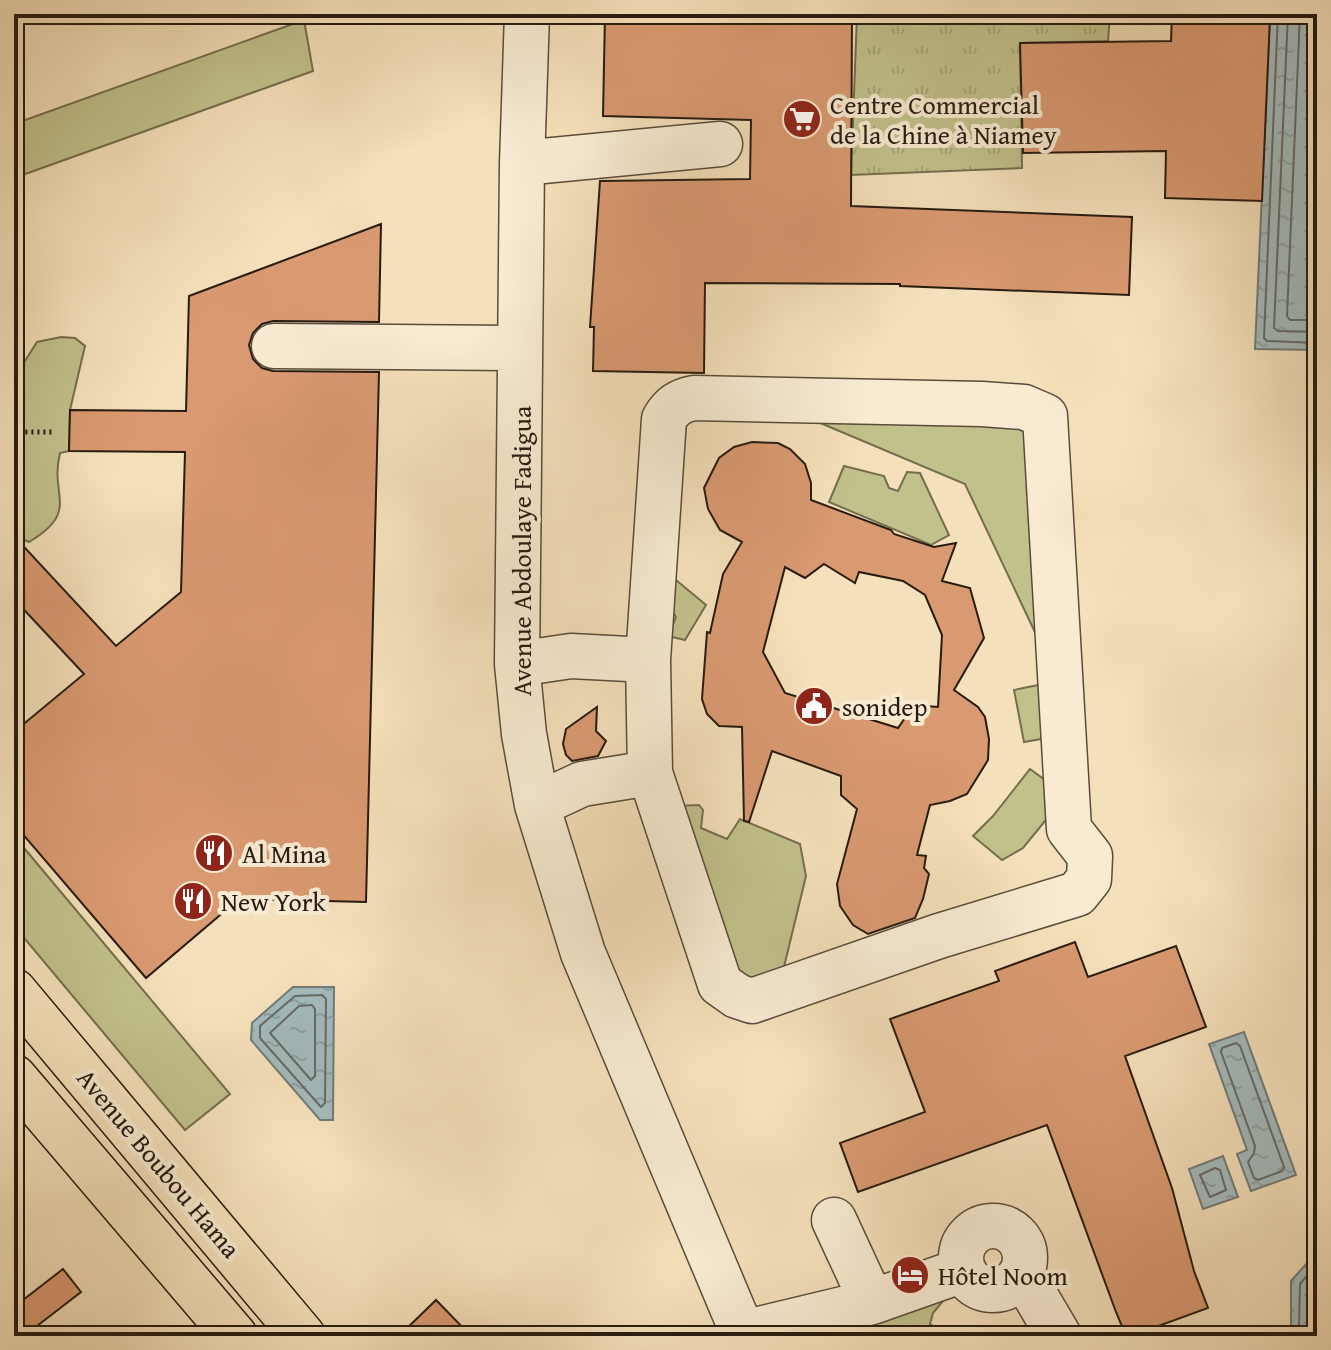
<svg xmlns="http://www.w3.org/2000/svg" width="1331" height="1350" font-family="'Gentium Book Plus',serif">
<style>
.grass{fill:#c1c18c;stroke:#746e4e;stroke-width:2}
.park{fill:url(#park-tufts);stroke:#746e4e;stroke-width:2}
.water{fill:url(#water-ripples);stroke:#717a77;stroke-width:2}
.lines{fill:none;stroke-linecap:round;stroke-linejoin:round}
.shore{stroke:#656a66;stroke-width:2}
.building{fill:#d99971;stroke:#271b10;stroke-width:2;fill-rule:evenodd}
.minor-casing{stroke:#5a4c3a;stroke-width:47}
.major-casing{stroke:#271b10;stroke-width:47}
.path{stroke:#271b10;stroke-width:5;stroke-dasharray:2 4;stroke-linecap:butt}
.minor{stroke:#f8ebd2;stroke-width:44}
.major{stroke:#f4e0ba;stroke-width:44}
.labels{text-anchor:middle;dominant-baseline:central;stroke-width:8;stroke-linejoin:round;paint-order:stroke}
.poi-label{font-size:26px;fill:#271b10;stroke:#f8ebd2;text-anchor:start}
.street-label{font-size:26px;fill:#271b10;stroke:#f8ebd2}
</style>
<defs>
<pattern id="park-tufts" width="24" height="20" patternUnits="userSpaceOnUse" patternTransform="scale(2)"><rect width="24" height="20" fill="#c1c18c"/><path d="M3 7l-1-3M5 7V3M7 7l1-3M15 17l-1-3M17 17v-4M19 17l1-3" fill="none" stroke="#a6a578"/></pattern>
<pattern id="water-ripples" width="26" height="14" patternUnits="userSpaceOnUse" patternTransform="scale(2)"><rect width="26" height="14" fill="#a3babc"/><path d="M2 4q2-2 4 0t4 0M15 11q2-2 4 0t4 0" fill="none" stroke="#8c9fa1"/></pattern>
</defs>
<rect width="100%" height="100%" fill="#f4e0ba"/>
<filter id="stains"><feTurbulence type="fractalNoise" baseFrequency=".0025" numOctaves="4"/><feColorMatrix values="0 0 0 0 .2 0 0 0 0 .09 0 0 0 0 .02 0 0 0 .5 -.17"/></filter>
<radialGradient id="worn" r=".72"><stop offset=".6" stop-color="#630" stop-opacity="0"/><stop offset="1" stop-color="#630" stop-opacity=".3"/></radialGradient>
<path class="grass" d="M304 20 313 71 14 178V124Z
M61 337 75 338 85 346 70 410 69 451 60 453C49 496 81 511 29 542L14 535V369L23 364 37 342Z
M799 414 1027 425 1041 645 965 484Z
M844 466 884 476 889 488 898 491 907 472 920 473 949 535 931 545 829 502Z
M671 566 676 580 706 605 685 640 668 636 676 617 667 604Z
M1048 683 1058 736 1024 742 1014 690Z
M1030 769 1056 788 1054 810 1023 848 1002 860 973 836 993 816Z
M699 805 703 810 701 828 727 839 740 819 800 844 806 876 782 975 740 980 676 806Z
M14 836 230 1094 185 1130 14 926Z
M933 1294 943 1301 933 1313 930 1324 950 1336H857L858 1323Z"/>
<path class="park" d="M857 14H1110L1108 41 1020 43 1022 168 851 175Z"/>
<path class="water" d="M1270 14H1317V350L1255 349Z
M293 987H334L333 1120H320L251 1040 252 1023Z
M1244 1032 1296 1175 1251 1191 1237 1154 1247 1150 1209 1044Z
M1223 1156 1238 1197 1203 1209 1189 1169Z
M1317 1252V1336H1285L1291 1325V1281Z"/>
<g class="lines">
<path class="shore" d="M1278 14 1264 338 1267 341 1317 343
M1288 14 1274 328 1278 331 1317 332
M1300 14 1287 316 1290 320H1317
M322 995 326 999 325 1103 321 1107 260 1038V1026L295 996Z
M312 1005 315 1009V1076L311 1080 270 1033 299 1006Z
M1236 1043 1240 1046 1284 1167 1282 1171 1258 1180 1254 1178 1248 1162 1254 1153 1255 1146 1221 1052 1222 1048Z
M1215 1168 1220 1170 1226 1190 1210 1197 1200 1175Z
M1294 1336 1299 1326 1300 1284 1317 1264"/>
</g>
<path class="building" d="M605 14H852L851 206 1132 217 1129 295 900 286V284L705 283 704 373 593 371 594 327H590L600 181 750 179 751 120 603 116Z
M1172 14 1270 17 1262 201 1165 198 1166 151 1023 153 1020 43 1171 41Z
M381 224 379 322 273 321 262 324 253 333 249 345 253 359 262 368 273 371 379 372 366 902 239 899 146 978 14 824V732L84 674 14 599V536L116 646 181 592 185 452 69 451 70 410 186 411 189 296Z
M752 442 778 443 790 449 805 464 811 483V500L891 530 894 534 934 547 956 543 942 581 970 588 984 638 954 690 978 707 985 717 989 739 988 760 967 794 950 801 930 805 917 855 926 856 924 868 929 874 923 899 915 918 868 934 853 925 840 906 837 884 857 809 841 795V776L772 751 749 822 744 821 742 727 719 726 707 714 702 699 707 632 710 633 723 574 742 542 720 530 708 509 704 488 719 458 734 447ZM824 564 855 583 859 572 903 581 925 595 942 635 938 707 914 705 898 728 785 693 763 652 785 567 805 578Z
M597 707 596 731 606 741 598 756 572 761 566 755 563 744 566 729Z
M1075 942 1088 977 1176 946 1206 1027 1125 1056 1172 1188 1194 1271 1208 1308 1131 1336H1126L1116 1312 1047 1125 858 1192 840 1143 925 1112 890 1019 999 981 995 971Z
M63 1269 81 1292 24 1336H14V1307Z
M436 1300 471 1336H399Z"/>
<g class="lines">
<defs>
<path id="minor" d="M527 14 522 163 517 664 524 734 537 805 583 953 744 1336
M522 163 720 144
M274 346 520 348
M517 664 571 656 648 660
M537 805 582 784 650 773 720 984 737 996 752 1001 939 936 1077 894 1089 879 1090 856 1069 829 1045 416 1024 407 982 404 694 398C679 401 672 406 664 419L648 660 650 773
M834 1220 872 1302
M961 1258a32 32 0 1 1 64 0a32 32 0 1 1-64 0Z
M1022 1273 1059 1336
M743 1333 872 1302 963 1270"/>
<path id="major" d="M14 991 303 1336
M14 1077 235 1336"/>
</defs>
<use href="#minor" class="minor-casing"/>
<use href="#major" class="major-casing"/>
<path class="path" d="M14 435 21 432H53"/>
<use href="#minor" class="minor"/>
<use href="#major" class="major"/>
</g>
<defs>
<symbol id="supermarket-disc" viewBox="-11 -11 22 22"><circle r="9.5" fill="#8f2418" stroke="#f8ebd2"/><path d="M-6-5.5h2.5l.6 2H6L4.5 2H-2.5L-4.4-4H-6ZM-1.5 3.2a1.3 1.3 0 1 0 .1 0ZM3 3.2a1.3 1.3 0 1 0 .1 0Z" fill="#fff"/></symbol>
<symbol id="civic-disc" viewBox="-11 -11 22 22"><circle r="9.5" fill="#8f2418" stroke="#f8ebd2"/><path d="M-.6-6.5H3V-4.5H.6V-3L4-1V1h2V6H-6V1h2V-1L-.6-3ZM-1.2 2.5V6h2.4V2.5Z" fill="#fff"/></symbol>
<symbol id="restaurant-disc" viewBox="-11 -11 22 22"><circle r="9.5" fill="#8f2418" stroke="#f8ebd2"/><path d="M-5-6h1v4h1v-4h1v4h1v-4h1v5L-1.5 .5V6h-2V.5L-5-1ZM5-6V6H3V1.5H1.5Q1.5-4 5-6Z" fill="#fff"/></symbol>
<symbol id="hotel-disc" viewBox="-11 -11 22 22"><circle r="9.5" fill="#8f2418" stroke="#f8ebd2"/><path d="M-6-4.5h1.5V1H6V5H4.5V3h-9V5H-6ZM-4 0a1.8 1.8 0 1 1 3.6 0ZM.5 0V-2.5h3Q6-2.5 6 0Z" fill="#fff"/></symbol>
</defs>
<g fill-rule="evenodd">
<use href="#supermarket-disc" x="780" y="97" width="44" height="44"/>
<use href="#civic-disc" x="792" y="684" width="44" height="44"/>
<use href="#restaurant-disc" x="192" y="831" width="44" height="44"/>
<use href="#restaurant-disc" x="171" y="879" width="44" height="44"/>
<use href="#hotel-disc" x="888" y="1253" width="44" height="44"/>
</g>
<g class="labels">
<g class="poi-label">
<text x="830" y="104">Centre Commercial<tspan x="830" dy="30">de la Chine à Niamey</tspan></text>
<text x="842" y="706">sonidep</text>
<text x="242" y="853">Al Mina</text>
<text x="221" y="901">New York</text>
<text x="938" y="1275">Hôtel Noom</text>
</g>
<g class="street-label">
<text transform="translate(521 551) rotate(-90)">Avenue Abdoulaye Fadigua</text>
<text transform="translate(159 1163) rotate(50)">Avenue Boubou Hama</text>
</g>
</g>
<rect width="1331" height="1350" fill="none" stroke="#f4e0ba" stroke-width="48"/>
<rect x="16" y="16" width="1299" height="1318" fill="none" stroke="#271b10" stroke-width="4"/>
<rect x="24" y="24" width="1283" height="1302" fill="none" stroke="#271b10" stroke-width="2"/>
<rect width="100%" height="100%" filter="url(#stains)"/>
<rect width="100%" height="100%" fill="url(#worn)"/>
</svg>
